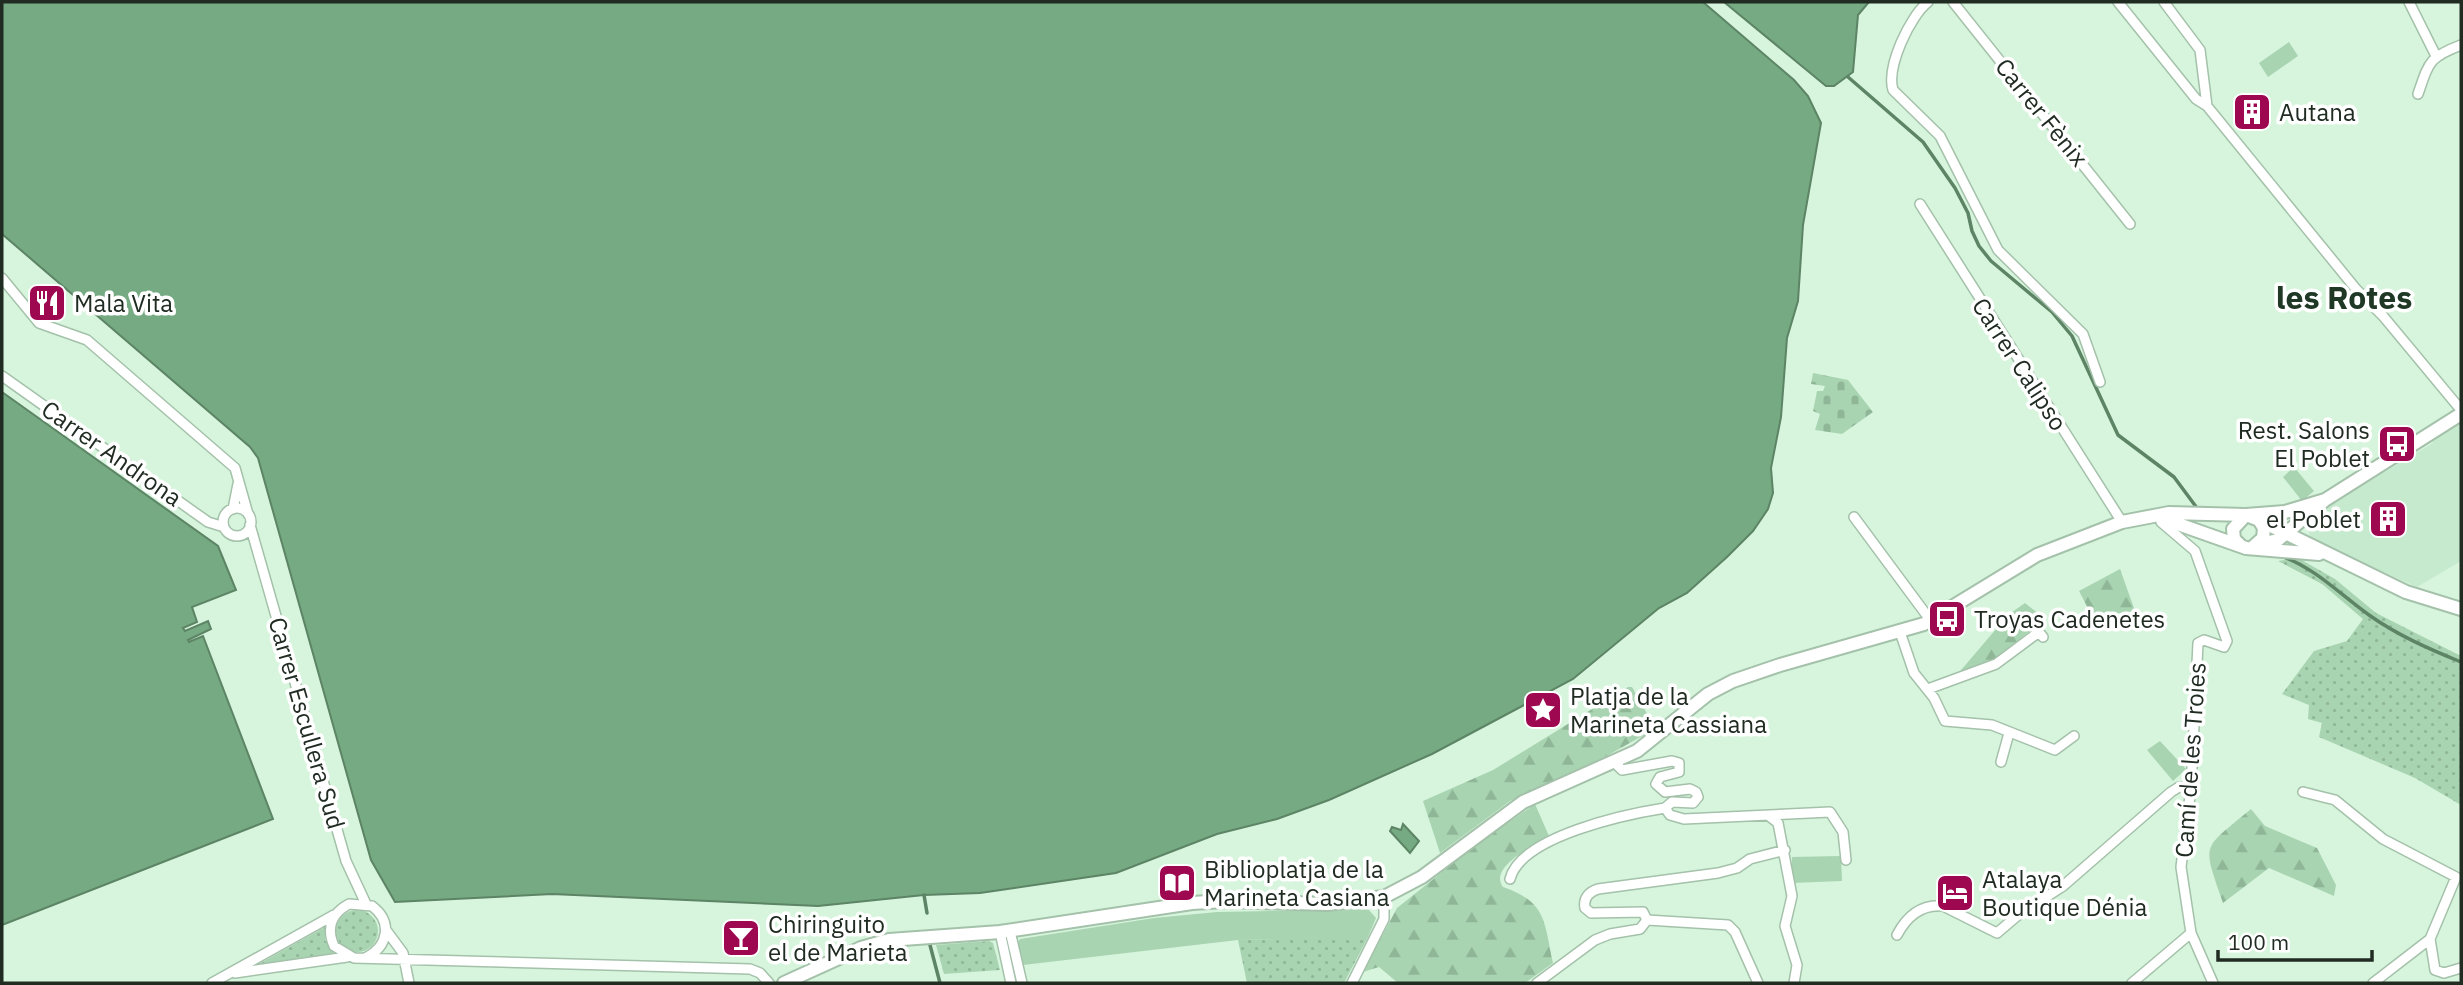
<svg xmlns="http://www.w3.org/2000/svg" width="2463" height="985" font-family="'IBM Plex Sans',sans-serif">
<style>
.built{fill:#c6eace}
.grass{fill:url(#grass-dots)}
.forest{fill:url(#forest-firs)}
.cemetery{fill:url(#cemetery-stones)}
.park{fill:#a8d4b1}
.water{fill:#75aa82;stroke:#5c8465;stroke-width:2}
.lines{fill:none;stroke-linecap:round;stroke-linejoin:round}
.stream{stroke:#5c8465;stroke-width:3.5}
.street-casing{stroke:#a4c1aa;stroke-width:12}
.secondary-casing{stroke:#a4c1aa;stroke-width:16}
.street{stroke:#fff;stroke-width:9}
.secondary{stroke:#fff;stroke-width:12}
.labels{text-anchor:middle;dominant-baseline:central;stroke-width:7;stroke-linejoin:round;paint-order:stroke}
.street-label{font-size:24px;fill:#202b22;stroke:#fff}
.poi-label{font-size:24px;fill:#202b22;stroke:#fff;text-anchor:start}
.district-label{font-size:32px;font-weight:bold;fill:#203926;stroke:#fff}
</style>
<defs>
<pattern id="grass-dots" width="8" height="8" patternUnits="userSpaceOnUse" patternTransform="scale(1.75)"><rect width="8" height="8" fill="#a8d4b1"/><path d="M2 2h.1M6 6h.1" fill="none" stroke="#90b698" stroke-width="1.8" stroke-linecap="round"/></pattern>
<pattern id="forest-firs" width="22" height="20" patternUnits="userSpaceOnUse" patternTransform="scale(1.75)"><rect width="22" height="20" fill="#a8d4b1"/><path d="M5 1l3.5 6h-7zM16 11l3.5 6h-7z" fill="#90b698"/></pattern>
<pattern id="cemetery-stones" width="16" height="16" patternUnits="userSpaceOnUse" patternTransform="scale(1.75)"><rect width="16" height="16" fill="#a8d4b1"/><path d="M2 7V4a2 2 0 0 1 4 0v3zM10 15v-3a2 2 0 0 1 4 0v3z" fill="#90b698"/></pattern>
</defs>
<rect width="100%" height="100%" fill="#d7f5dd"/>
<path class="built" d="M2461 422V561L2417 587 2310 539 2308 527 2320 511 2433 443 2431 439Z"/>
<path class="grass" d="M2298 558 2335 579 2376 613 2461 656V805L2415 778 2319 737 2322 723 2308 719 2309 705 2282 694 2314 651 2347 641 2363 619 2322 584 2278 561Z
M336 931a21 21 0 1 1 42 0a21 21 0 1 1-42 0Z
M325 927V940L334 954 259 964Z
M1368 937 1344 983H1247L1238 940Z
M989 941 993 943 1000 970 944 974 936 945Z"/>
<path class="forest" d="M2120 569 2135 611 2113 614 2095 622 2079 591Z
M2025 603 2045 619 1991 662 1956 676 2008 615Z
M1628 687H1632L1654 726 1653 730 1603 758 1510 801 1440 853 1423 801 1493 770Z
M1535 804 1549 836C1535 845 1488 867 1503 887 1547 902 1544 922 1553 963L1525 983H1398L1379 967 1363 972 1397 908 1476 845Z
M2251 809 2265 826 2317 848 2336 885 2334 896 2269 868 2223 903C2202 841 2201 851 2251 809Z"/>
<path class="cemetery" d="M1813 373 1848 380 1873 412 1842 434 1815 430 1820 414 1813 411 1817 391H1823L1825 386 1811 384Z"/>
<path class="park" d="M2289 42 2298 56 2268 77 2259 63Z
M2294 467 2314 491 2302 501 2283 477Z
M2160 741 2186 769 2173 781 2147 750Z
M1841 856 1842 881 1792 883V857Z
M1368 909 1376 918 1368 937 1363 938 1238 940 1023 965 1018 942 1020 939 1154 918 1217 912Z"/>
<path class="water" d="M2 2H1703L1794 80 1808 96 1821 123 1803 225 1798 301 1787 338 1781 417 1771 468 1773 493 1768 509 1753 531 1727 557 1687 593 1659 608 1573 679 1432 754 1329 800 1277 819 1217 834 1116 873 980 893 924 895 818 906 552 894 395 902 371 860 258 458 250 447 2 234Z
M1724 2H1869L1858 15 1853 72 1834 86H1826Z
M2 392 218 546 236 590 192 607 197 622 183 628 185 631 208 621 211 629 188 640 189 642 203 636 273 819 2 925Z
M1403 824 1419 841 1410 853 1390 831 1392 827 1401 830Z"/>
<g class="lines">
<path class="stream" d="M1848 77 1923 142 1955 188 1968 213 1972 231 1979 246 1991 261 2052 312 2072 336 2118 435 2174 477 2197 508
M2284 557C2316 569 2341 595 2369 615 2397 635 2429 649 2461 662
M924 895 927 913
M930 945 940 983"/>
<defs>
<path id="street" d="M1928 2C1910 16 1886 67 1893 90L1940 136 1998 250 2083 334 2100 382
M1953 2 2130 224
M2118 2 2196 99 2207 106 2356 289 2383 316 2461 410
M2164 2 2200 50 2207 106
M2409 2 2435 54
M2418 94C2429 62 2429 57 2461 45
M1920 204 2122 522
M2 278 39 323 87 340 235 468 248 514
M2 376 208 522 224 527
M223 522a14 14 0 1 1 28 0a14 14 0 1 1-28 0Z
M233 509 238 484
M1854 517 1931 621
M2161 522 2195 551 2227 641 2224 647 2204 640 2198 643 2191 788 2181 867 2191 933 2213 983
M250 525 346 861 366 904
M1900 632 1914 673 1934 698 1945 721 1992 725 2055 750 2074 736
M1928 689 1996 664 2039 632 2043 637
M1614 762 1622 770 1672 761 1679 763V772L1660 777 1656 784 1665 792 1690 789 1696 792 1698 797 1693 803 1672 802 1665 808 1670 815 1684 819 1830 812 1843 832 1846 860
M2001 762 2009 733
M2303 792 2335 800 2383 839 2456 877 2430 939 2373 983
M1769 816 1778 823 1792 896 1785 926 1797 965 1794 983
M1510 879C1521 836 1627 814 1665 808
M386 930 403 953 409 983
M1010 931 1022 983
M1000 932 1011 983
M1897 935C1907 916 1921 904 1943 906L1997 933 2017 916 2063 886 2171 792 2179 787 2191 788
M2430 939 2435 970 2444 973 2461 968
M367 957C388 946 393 922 372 906L349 904C332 913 326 928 334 946L354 958 750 969 760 973 769 983
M235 973 347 957
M212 983 334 915
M1352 983 1384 919V897
M1537 983 1595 940 1610 934 1640 929 1647 920
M1758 983 1735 932 1728 925 1647 920 1643 912 1591 913 1585 908C1583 898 1589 892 1598 889L1718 873 1737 868 1750 859 1785 850
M2132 983 2191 933"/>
<path id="secondary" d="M2161 518 2246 548 2319 554
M2259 520 2406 592 2461 609
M2259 544 2278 540 2325 500 2461 414
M2241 546 2234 539 2233 529 2246 515 2259 520 2264 528 2263 538 2254 546
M784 983 861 948 889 940 1000 932 1192 903 1225 901 1327 904 1384 897 1422 877 1523 802 1637 751 1708 694 1733 681 1780 665 1924 624 2037 555 2122 522 2169 513 2246 515 2285 512 2325 500"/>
</defs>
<use href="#street" class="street-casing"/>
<use href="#secondary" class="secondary-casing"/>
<use href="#street" class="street"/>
<use href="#secondary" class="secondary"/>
</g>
<defs>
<symbol id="building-square" viewBox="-11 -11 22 22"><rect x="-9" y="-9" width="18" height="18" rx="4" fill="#9e0850" stroke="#fff"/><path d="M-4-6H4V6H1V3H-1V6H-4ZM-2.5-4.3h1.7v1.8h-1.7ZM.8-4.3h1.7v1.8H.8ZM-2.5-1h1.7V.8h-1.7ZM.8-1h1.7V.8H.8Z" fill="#fff"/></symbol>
<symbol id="restaurant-square" viewBox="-11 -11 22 22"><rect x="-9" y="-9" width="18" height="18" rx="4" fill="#9e0850" stroke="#fff"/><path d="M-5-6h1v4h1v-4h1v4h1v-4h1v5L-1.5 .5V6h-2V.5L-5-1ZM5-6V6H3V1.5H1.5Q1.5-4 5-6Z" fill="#fff"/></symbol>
<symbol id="bus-square" viewBox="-11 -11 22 22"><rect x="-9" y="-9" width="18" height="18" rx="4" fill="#9e0850" stroke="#fff"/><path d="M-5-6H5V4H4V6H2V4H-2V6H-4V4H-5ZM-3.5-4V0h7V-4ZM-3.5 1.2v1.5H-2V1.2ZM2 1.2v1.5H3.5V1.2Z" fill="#fff"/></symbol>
<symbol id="sight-square" viewBox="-11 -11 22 22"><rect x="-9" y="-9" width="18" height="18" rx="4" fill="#9e0850" stroke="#fff"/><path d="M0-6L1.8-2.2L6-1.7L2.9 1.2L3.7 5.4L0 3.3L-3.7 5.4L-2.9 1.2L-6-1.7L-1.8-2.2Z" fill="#fff"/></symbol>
<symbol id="library-square" viewBox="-11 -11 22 22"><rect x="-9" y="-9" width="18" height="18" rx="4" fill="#9e0850" stroke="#fff"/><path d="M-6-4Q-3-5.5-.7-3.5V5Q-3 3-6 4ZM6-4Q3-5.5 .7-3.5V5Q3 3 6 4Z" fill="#fff"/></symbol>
<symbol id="hotel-square" viewBox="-11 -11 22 22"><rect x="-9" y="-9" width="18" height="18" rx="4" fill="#9e0850" stroke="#fff"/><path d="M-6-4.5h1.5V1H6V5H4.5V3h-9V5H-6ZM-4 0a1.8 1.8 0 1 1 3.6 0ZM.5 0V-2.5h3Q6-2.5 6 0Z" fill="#fff"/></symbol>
<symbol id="bar-square" viewBox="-11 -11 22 22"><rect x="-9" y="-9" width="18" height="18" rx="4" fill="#9e0850" stroke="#fff"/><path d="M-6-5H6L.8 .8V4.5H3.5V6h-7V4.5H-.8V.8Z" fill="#fff"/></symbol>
</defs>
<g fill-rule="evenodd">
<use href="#building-square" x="2230" y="90" width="44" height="44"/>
<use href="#restaurant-square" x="25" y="281" width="44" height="44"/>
<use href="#bus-square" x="2375" y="422" width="44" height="44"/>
<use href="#building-square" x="2366" y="497" width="44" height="44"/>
<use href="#bus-square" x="1925" y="597" width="44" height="44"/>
<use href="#sight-square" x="1521" y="688" width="44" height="44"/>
<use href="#library-square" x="1155" y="861" width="44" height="44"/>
<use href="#hotel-square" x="1933" y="871" width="44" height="44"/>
<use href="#bar-square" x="719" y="916" width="44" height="44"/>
</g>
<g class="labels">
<g class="street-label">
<text transform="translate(2042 112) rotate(51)">Carrer Fènix</text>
<text transform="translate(2020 364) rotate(57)">Carrer Calipso</text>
<text transform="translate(112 453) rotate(35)">Carrer Androna</text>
<text transform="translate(307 723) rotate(74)">Carrer Escullera Sud</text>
<text transform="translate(2190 760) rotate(-86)">Camí de les Troies</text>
</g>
<g class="poi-label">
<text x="2279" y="112">Autana</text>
<text x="74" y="303">Mala Vita</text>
<text x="2370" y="430" text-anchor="end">Rest. Salons<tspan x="2370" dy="28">El Poblet</tspan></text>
<text x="2361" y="519" text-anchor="end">el Poblet</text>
<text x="1974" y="619">Troyas Cadenetes</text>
<text x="1570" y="696">Platja de la<tspan x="1570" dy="28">Marineta Cassiana</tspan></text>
<text x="1204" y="869">Biblioplatja de la<tspan x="1204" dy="28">Marineta Casiana</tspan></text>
<text x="1982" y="879">Atalaya<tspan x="1982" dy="28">Boutique Dénia</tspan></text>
<text x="768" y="924">Chiringuito<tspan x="768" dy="28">el de Marieta</tspan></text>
</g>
<g class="district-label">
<text x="2344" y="297">les Rotes</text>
</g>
</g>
<rect width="2463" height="985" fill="none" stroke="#202b22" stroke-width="7"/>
<path d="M2218 950v10h154v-10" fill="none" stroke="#202b22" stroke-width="3.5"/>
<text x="2228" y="950" font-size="21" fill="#202b22" stroke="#ffffff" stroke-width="5" paint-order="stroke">100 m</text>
</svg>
